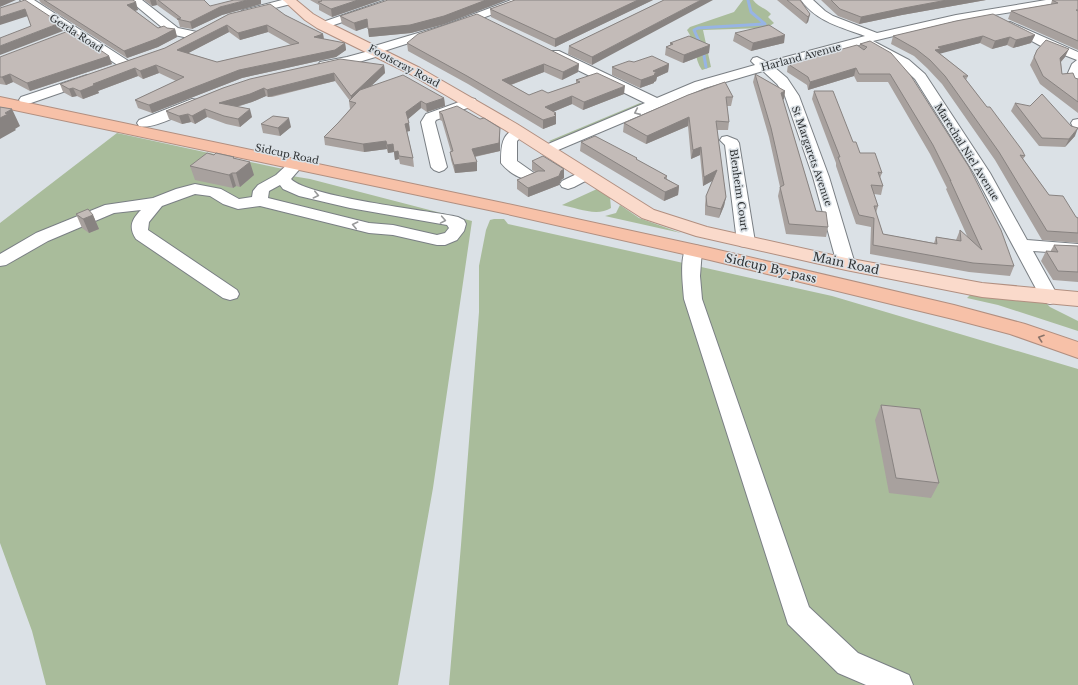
<svg xmlns="http://www.w3.org/2000/svg" width="1078" height="685" font-family="'Libre Baskerville',serif">
<style>
.green{fill:#a9bc9b}
.lines{fill:none;stroke-linecap:round;stroke-linejoin:round}
.stream{stroke:#97b4e4;stroke-width:3}
.minor-casing{stroke:#7a7f84;stroke-width:2}
.major-casing{stroke:#b18f80;stroke-width:2}
.highway-casing{stroke:#b18f80;stroke-width:2}
.minor{fill:#fff;fill-rule:evenodd}
.major{fill:#fadacb;fill-rule:evenodd}
.highway{fill:#f7c1a8;fill-rule:evenodd}
.wall{fill:#a8a19e;fill-rule:evenodd}
.shaded-wall{fill:#888381}
.building{fill:#c3bbb8;stroke:#888381;fill-rule:evenodd}
.oneway{stroke:#98999a}
.oneway2{stroke:#8a7369}
.labels{text-anchor:middle;dominant-baseline:central;stroke-width:3;stroke-linejoin:round;paint-order:stroke}
.far-street-label{font-size:10px;fill:#303335;stroke:#dbe1e6}
.street-label{font-size:12px;fill:#303335;stroke:#dbe1e6}
</style>
<rect width="100%" height="100%" fill="#dbe1e6"/>
<path class="green" d="M743 0H753C759 8 766 8 771 14L768 17 774 23 767 28 703 30 711 67 702 70C694 59 696 43 687 30L690 27 734 12Z
M640 103 644 105 553 143 549 141Z
M117 133 283 169 280 174 310 179 472 221 433 488 398 685H46L32 631 0 543V223Z
M597 189 610 197 611 208C597 217 577 208 562 205Z
M620 205 639 218 681 233 605 216 616 213Z
M494 219H504L508 224 832 296 1078 369V685H449L461 545 479 312V266L486 230 490 220Z
M970 295 1045 302 1050 307 1078 321V331L998 305 967 298Z"/>
<g class="lines">
<path class="stream" d="M706 67 703 50 694 30 698 28 765 24 751 12 748 0"/>
<defs>
<path id="minor" d="M20 0H34L130 62 132 65 130 68H122Z
M129 0H142L178 28 197 32 199 35 197 38 193 39 170 34Z
M282 0 297 1 295 3 247 15 243 14 241 12 243 10Z
M386 0H403L401 2 328 27H320L318 25 320 23Z
M511 0H527L525 2 453 29 384 51 382 55 349 65 324 69 320 68 318 65 320 62 347 57 369 51 371 47 445 25Z
M801 0H813L825 11 833 16 877 33 956 15 1046 0H1073L1067 3 956 21 873 41 909 60 925 74 990 173 1027 240 1078 244V254L1033 251 1059 298 1057 302 1050 304 1043 302 1041 298 974 173 915 79 901 66 865 47 863 44 774 67 787 78 799 96 829 177 855 264 852 268 846 269 840 268 837 264 813 177 785 96 777 84 763 71 705 88 551 153 546 154 541 153 539 150 541 147 645 103 551 57 549 54 551 51H559L657 98 695 82 755 65 751 61 753 58 757 57 767 62 865 36C841 27 817 22 801 0Z
M1010 22 1078 52V87L1073 86 1068 73 1072 64 1077 60 1041 46 1006 27 1004 25 1006 23Z
M87 75 92 76 94 79 92 82 31 103H21L19 100 21 97Z
M470 98 475 99 477 102 475 105 436 120 435 122 447 167 444 170 439 172 434 170 431 167 421 122 426 114Z
M192 99 197 100 199 103 197 106C183 113 154 130 139 126L137 123 139 120Z
M1078 119V128L1073 127 1071 123 1073 120Z
M519 128 524 129 526 132 517 141V161L534 173 536 176 534 179C523 182 508 172 501 163 501 147 501 132 519 128Z
M727 136 737 140 739 143 755 242 752 246 746 247 740 246 737 242 725 145 720 140 722 137Z
M296 159 301 161 304 164 291 179C308 197 427 210 458 217L464 220 466 224 464 231 457 240 445 245H437L393 235 369 233 260 206 238 209 223 204 210 196 195 194 162 206 149 222 148 230 237 290 239 294 237 298 230 300 223 298 136 239C128 227 132 219 141 210L114 213 48 241 6 265 0 266V254L36 233 105 205 153 198 176 189 195 184 221 189 239 199 252 197 253 191 258 185 276 175 291 161ZM280 185 283 189 299 196 350 208 447 225 449 228 445 233 437 235 393 225 369 223 268 198 269 191Z
M585 170 591 172 593 175 591 178 574 187 568 189 562 187 560 184 562 181Z
M693 245 699 246 702 250 700 276 702 299 809 607 858 653 909 675 913 685H866L838 673 788 624 684 299C683 285 679 258 687 246Z"/>
<path id="major" d="M283 0H296L313 14 327 22 420 68 517 124 654 210 707 227 846 258 982 283 1078 292V306L982 297 846 270 696 236 642 218 505 130 410 74 317 28 305 20Z"/>
<path id="highway" d="M0 97 503 203 710 248 954 305 1025 324 1078 342V358L1010 334 953 319 710 260 503 213 0 107Z"/>
</defs>
<use href="#minor" class="minor-casing"/>
<use href="#major" class="major-casing"/>
<use href="#highway" class="highway-casing"/>
<use href="#minor" class="minor"/>
<use href="#major" class="major"/>
<use href="#highway" class="highway"/>
</g>
<path class="wall" d="M39 0H133L138 10 135 11 158 28H167L175 29 177 37 158 47 127 58 41 3Z
M144 0H204L210 6 261 4 222 15 192 29 180 27 178 20 157 5 152 6Z
M310 0H381L332 17 319 10V5Z
M515 0H653L555 47 491 17 490 9Z
M664 0 592 65 568 54 569 46Z
M777 0H800L810 14 808 22 806 24Z
M821 0H986L902 15 859 24 838 16Z
M1052 0H1078V50L1008 19 1011 11 1051 4Z
M229 14 285 15 323 34 324 39 345 43 346 50 336 57 242 78 152 113 138 108 135 100 176 81 159 73 143 79 138 76 98 91 99 93 83 99 77 96 72 97 63 92 60 84 165 48ZM229 32 240 40 268 32 291 45 217 62 188 53Z
M340 16 445 24 411 33 369 37 368 27 356 31 342 24Z
M735 33 784 43 751 51 733 41Z
M1035 35 1031 43 1013 48 1007 45 992 49 980 43 939 53 968 76 966 80 1025 156 1023 159 1049 195 1076 217 1078 218V243L1042 240 995 160 942 84 927 68 914 56 891 44 893 36Z
M870 41 1014 266 1010 276 969 272 870 254 871 227 856 224 836 166V163L812 99 814 91 853 142 860 153 882 173 880 178 883 186 881 195 874 194 878 206 876 213 883 234 934 243 936 237 956 240 960 230 968 238 946 189 947 188 930 154 888 82H857L854 76 808 90 807 85 787 72 788 64 859 47 860 44Z
M407 43 579 64 578 72 562 80 544 72 511 85 529 95 548 93 576 84V80L624 94 583 110 572 104 553 112 556 113V124L543 129 468 84 408 51Z
M670 43 709 53 683 63 665 55 666 47 670 45Z
M1037 50 1065 57 1061 62 1062 74 1078 79V113L1040 84 1030 65Z
M109 56 112 64 30 91 13 82 6 85 0 84V57Z
M634 62 669 64 668 72 657 77 656 81 654 82V83L640 88 612 75V67Z
M384 65 385 73 370 87 444 98 445 106 427 112 421 108 408 119 410 131H407L413 158 414 167 400 164 399 159 395 160 394 152 388 153 387 149 364 152 325 145 324 137 338 123 350 109 349 101H350L335 81 272 97H268L266 96 252 102 237 107 252 117 240 127 226 124 207 117 195 124 191 122 182 124 169 119 166 111 223 88Z
M755 74 785 91 784 99 783 100 816 211 828 227 826 237 786 234 778 196 780 187 769 137 753 82Z
M725 82 733 97 731 106H727L729 122 728 130H717L726 197 724 206 719 218 705 215V205L706 196 713 180 703 186 700 155 691 159 688 126 646 144 623 132 624 123Z
M1015 103 1075 136 1065 147 1039 146 1011 111Z
M439 112 500 136V151L475 157 477 171 455 173 451 160 450 152H451L442 121 440 120Z
M261 124 291 127 280 136 263 133Z
M581 142 637 160 667 176V179L679 186 678 195 664 201 580 151Z
M235 158 254 175 240 187 236 186 233 188 195 180 190 166Z
M532 161 564 169V178L561 180 559 185 528 197 517 189V180L535 172 532 170Z
M76 214 93 215 99 229 89 233 82 228Z
M1054 245 1078 246V282L1053 280 1041 261 1046 251 1050 252Z
M881 405 939 483 931 498 889 493 875 420Z"/>
<path class="shaded-wall" d="M0 0H16L0 7Z
M150 0H156L157 5 152 6Z
M247 0H261V4L222 15 192 29 190 22 220 7Z
M358 0H381L332 17 331 9Z
M486 0H507L445 24 411 33 369 37 368 29Z
M638 0H653L555 47V39Z
M701 0H713L592 65V57Z
M947 0H986L902 15 859 24 861 17 904 8Z
M136 2 138 10 129 12 127 5Z
M25 9 28 16 0 25V17Z
M810 14 808 22 806 24 808 17Z
M367 19 368 27 356 31 354 23Z
M60 23 63 31 0 55V46Z
M227 25 229 32 179 58 177 50Z
M267 25 268 32 240 40 238 33Z
M175 29 177 37 158 47 127 58 124 51Z
M323 34 324 41 314 37Z
M785 35 784 43 751 51 753 43Z
M1035 35 1031 43 1013 48 1016 40Z
M983 36 980 43 939 54 935 50 938 47Z
M1010 37 1007 45 992 49 995 41Z
M345 43 346 50 336 57 242 78 152 113 149 105 239 70Z
M710 45 709 53 683 63 684 55Z
M1069 49 1065 57 1057 66 1060 58Z
M109 56 112 64 30 91 27 83Z
M544 64V72L502 88V80Z
M579 64 578 72 562 80 563 72Z
M669 64 668 72 657 77 656 81 654 82V83L640 88 641 80 653 71Z
M156 65 159 73 143 79 140 71Z
M384 65 385 73 354 102H351V96Z
M135 68 138 76 98 91 99 93 83 99 80 91 93 84Z
M856 68 854 76 808 90 810 82Z
M334 73 335 81 268 97 267 90Z
M10 74 13 82 6 85 2 77Z
M625 86 624 94 583 110 584 102Z
M73 88 77 96 72 97 69 89Z
M264 88 266 96 252 102 221 111 219 103Z
M785 91 784 99 779 101 781 93Z
M572 96V104L545 115V107Z
M444 98 445 106 427 112 426 104Z
M421 101V108L407 120 406 112Z
M12 109 20 126 15 129 16 130 0 139V118L5 113Z
M205 109 207 117 195 124 192 116Z
M250 109 252 117 240 127 238 119Z
M556 113V124L543 129V120Z
M188 114 191 122 182 124 179 116Z
M689 117 688 126 646 144 647 136Z
M289 118 291 127 280 136 278 128Z
M409 123 410 131 406 132 405 124Z
M500 128V151L472 157V149Z
M1078 128 1075 136 1065 147 1069 139Z
M386 141 387 149 364 152 363 144Z
M393 144 394 152 388 153 387 145Z
M701 147 700 155 691 159 693 150Z
M398 151 399 159 395 160 394 152Z
M250 162 254 175 240 187 236 173Z
M477 162V171L455 173 454 165Z
M564 169V178L561 180 559 185 528 197V188Z
M717 170 716 179 703 186 704 177Z
M232 173 236 186 233 188 229 175Z
M679 186 678 195 664 201 665 192Z
M726 197 724 206 719 218 721 209Z
M93 215 99 229 89 233 83 219Z"/>
<path class="building" d="M25 0 60 23 0 46V38L31 26 25 9 0 17V8Z
M44 0H133L136 2 127 5 158 28 164 26 167 28 175 29 156 39 124 51Z
M158 0H204L210 6 234 0H247L220 7 190 22 177 19 181 18Z
M321 0H358L331 9 318 2 322 1Z
M388 0H486L444 16 410 25 368 29 367 19 354 23 340 16Z
M515 0H638L555 39 490 9Z
M664 0H701L592 57 569 46Z
M787 0H800L810 14 808 17Z
M831 0H947L904 8 861 17 840 9Z
M1052 0H1078V10H1076L1078 11V41L1011 11 1058 3Z
M270 4 285 15 323 34 314 37 345 43 335 50 239 70 149 105 135 100 184 77 156 65 140 71 135 68 93 84 95 85 80 91 73 88 69 89 60 84 165 48 229 14ZM227 25 238 33 267 25 299 43 217 62 177 50Z
M477 14 579 64 563 72 544 64 502 80 529 95 542 90 548 93 580 82 576 80 597 73 625 86 584 102 572 96 545 107 556 113 554 114 556 116 543 120 467 76 407 43 418 34Z
M993 14 1035 35 1016 40 1010 37 995 41 983 36 938 47 941 49 935 50 968 76H963L987 107H990L1022 150 1025 156 1020 155 1049 195 1063 196 1076 217 1078 218V233L1047 231 999 152 945 76 930 60 916 49 893 36 956 21Z
M769 25 785 35 753 43 735 33Z
M71 30 109 56 27 83 10 74 2 77H0V57Z
M689 36 710 45 684 55 666 47 673 44 670 43Z
M1046 40 1069 49 1060 58 1062 74 1073 73 1075 78 1078 79V102L1043 76 1034 57 1037 50Z
M870 41 891 53 911 76 969 167 1001 230 1014 266 973 263 873 245 874 218 859 215 838 157H840L814 91H833L853 142H856L860 153H875L882 173 878 172 883 186 871 185 878 206H874L883 234 937 244 936 237 961 241 960 230 982 250 950 180 951 181 933 145 890 74H859L856 68 810 82 808 77 788 64 857 45 864 50 867 47 860 44Z
M652 56 669 64 653 71 657 73 654 74 655 75 641 80 612 67 629 61 634 62Z
M340 59 384 65 351 96 334 73 270 89 267 90 264 88 250 94 219 103 250 109 238 119 224 116 205 109 192 116 188 114 179 116 166 111 223 88 250 79Z
M755 74 785 91 781 93 816 211 826 212 828 227 789 224 780 187 784 185 771 128Z
M403 75 444 98 426 104 421 101 406 112 409 123 405 124 413 158 399 156 398 151 394 152 393 144 387 145 386 141 363 144 324 137 338 123 356 103 349 101 360 90Z
M725 82 733 97H726L729 122 716 121 726 197 721 209 707 206 706 196 717 170 704 177 701 147 693 150 689 117 647 136 624 123 688 95Z
M1042 94 1071 126 1078 128 1069 139 1042 138 1015 103 1030 106Z
M457 106 480 119 484 118 500 128 499 143 472 149 477 162 454 165 450 152 453 151 442 114 439 112Z
M0 107 12 109 5 113 8 114 0 118Z
M273 116 289 118 278 128 261 124Z
M595 136 637 158 636 159 667 176 664 178 679 186 665 192 581 142Z
M207 153 214 155 216 153 234 157 233 158 250 162 236 173H232L229 175 190 166Z
M543 156 564 169 561 171 559 176 528 188 517 180 538 171H545L532 161Z
M88 209 93 215 83 219 76 214Z
M1054 245 1078 246V272L1058 271 1046 251 1058 252Z
M881 405 920 409 939 483 896 478Z"/>
<defs><path id="oneway-chevron" d="M-2-3.5L2.5 0L-2 3.5" fill="none" stroke-width="1.6" stroke-linecap="round" stroke-linejoin="round"/></defs>
<g class="oneway">
<use href="#oneway-chevron" transform="translate(637 112) rotate(156)"/>
<use href="#oneway-chevron" transform="translate(316 195) rotate(13)"/>
<use href="#oneway-chevron" transform="translate(443 220) rotate(10)"/>
<use href="#oneway-chevron" transform="translate(355 225) rotate(-167)"/>
</g>
<use class="oneway2" href="#oneway-chevron" transform="translate(1041 338) rotate(-161)"/>
<g class="labels">
<g class="far-street-label">
<text transform="translate(76 33) rotate(33)">Gerda Road</text>
<text transform="translate(801 57) rotate(-15)">Harland Avenue</text>
<text transform="translate(404 66) rotate(28)">Footscray Road</text>
<text transform="translate(967 152) rotate(58)">Marechal Niel Avenue</text>
<text transform="translate(287 154) rotate(12)">Sidcup Road</text>
<text transform="translate(812 156) rotate(71)">St Margarets Avenue</text>
<text transform="translate(739 190) rotate(82)">Blenheim Court</text>
</g>
<g class="street-label">
<text transform="translate(846 263) rotate(12)">Main Road</text>
<text transform="translate(771 268) rotate(13)">Sidcup By-pass</text>
</g>
</g>
</svg>
